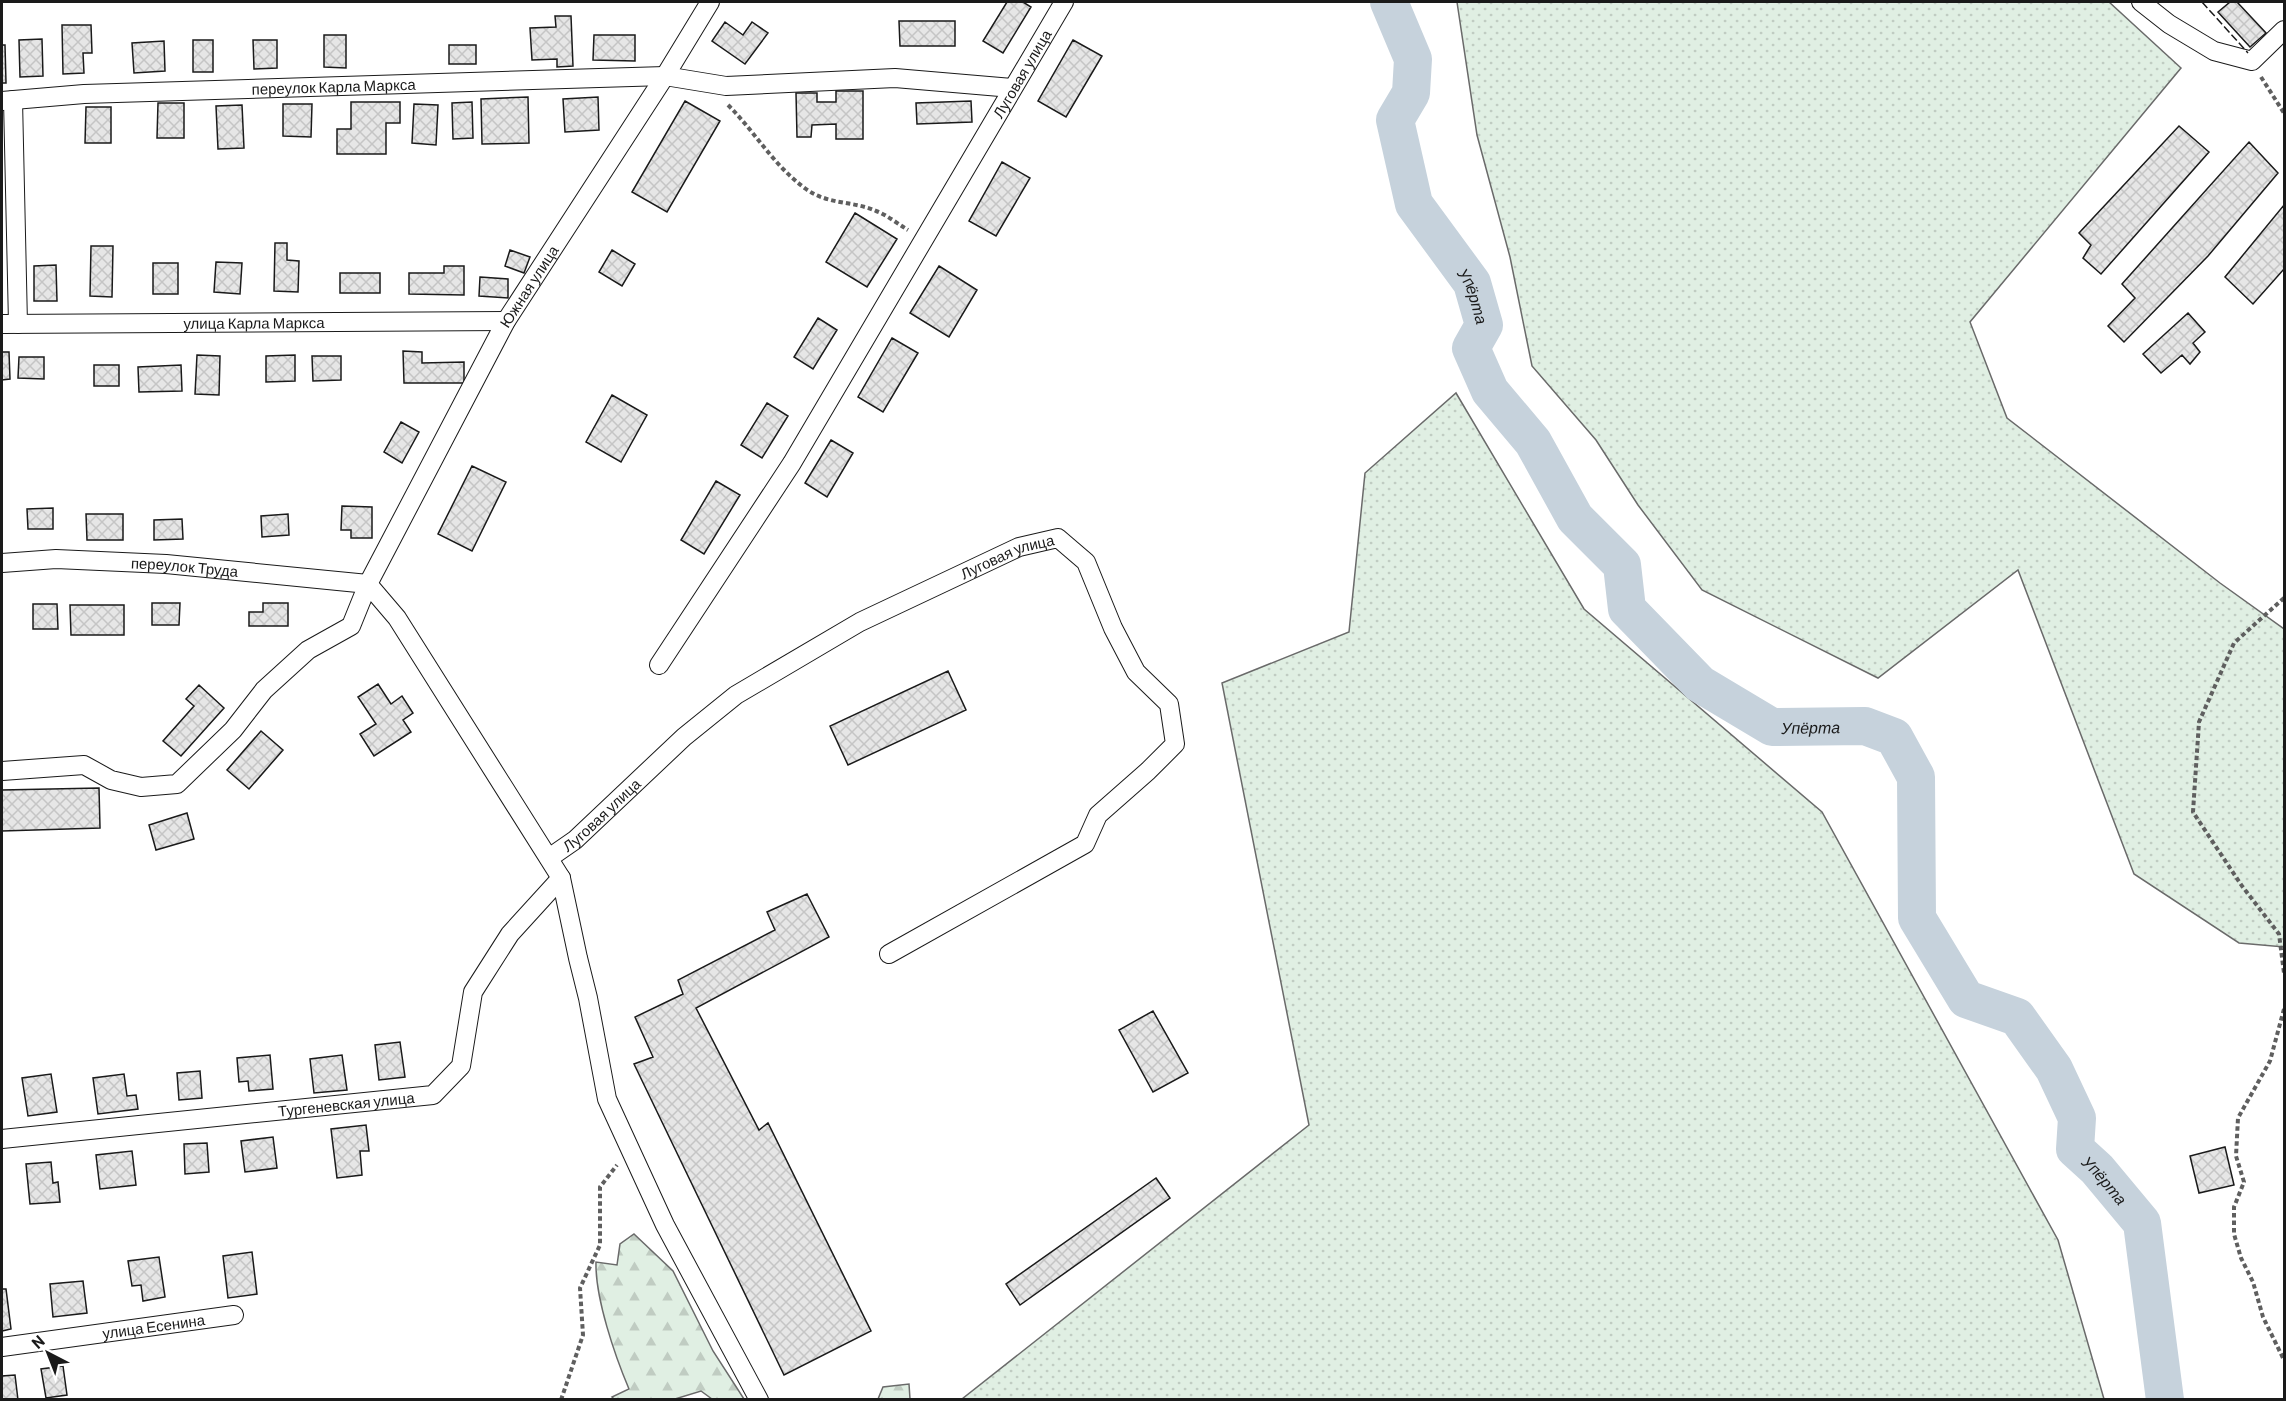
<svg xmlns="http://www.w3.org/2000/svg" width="2286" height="1401" font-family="Barlow,sans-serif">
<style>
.forest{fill:url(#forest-firs);stroke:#6a6a6a;stroke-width:1.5}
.garden{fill:url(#garden-dots);stroke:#6a6a6a;stroke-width:1.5}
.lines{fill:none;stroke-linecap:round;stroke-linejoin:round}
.river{stroke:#c6d2dc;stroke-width:38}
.building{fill:url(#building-cross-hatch);stroke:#1a1a1a;stroke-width:1.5}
.minor-casing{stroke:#1a1a1a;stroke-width:20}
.path{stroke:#5f5f5f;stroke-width:4;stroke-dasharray:4.5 3;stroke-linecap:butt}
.minor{stroke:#fff;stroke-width:18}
.fence{stroke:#1a1a1a;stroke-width:1.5;stroke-dasharray:8 3;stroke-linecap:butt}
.labels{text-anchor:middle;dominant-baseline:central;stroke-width:4.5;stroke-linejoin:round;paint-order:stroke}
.street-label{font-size:15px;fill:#1a1a1a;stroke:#fff}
.water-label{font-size:16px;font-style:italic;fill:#1a1a1a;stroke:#fff}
</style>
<defs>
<pattern id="forest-firs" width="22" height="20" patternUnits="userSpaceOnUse" patternTransform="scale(1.5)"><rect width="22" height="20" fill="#e0efe3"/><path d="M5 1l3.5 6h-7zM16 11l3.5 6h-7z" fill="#c0ccc2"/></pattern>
<pattern id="garden-dots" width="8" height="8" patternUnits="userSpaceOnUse" patternTransform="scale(1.5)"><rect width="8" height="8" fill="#e0efe3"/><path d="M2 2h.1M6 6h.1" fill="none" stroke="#c0ccc2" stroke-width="1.8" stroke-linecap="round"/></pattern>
<pattern id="building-cross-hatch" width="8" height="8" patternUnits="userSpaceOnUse" patternTransform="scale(1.5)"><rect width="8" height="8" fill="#e6e6e6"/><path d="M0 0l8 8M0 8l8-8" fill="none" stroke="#c5c5c5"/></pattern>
</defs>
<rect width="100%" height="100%" fill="#fff"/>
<path class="forest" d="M634 1234 673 1271 713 1351 744 1399H712L701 1391 675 1399 615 1400 612 1397 629 1389C615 1356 595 1298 596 1262L617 1265 620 1244Z
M909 1384 910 1399H878L883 1387Z"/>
<path class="garden" d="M1457 2H2109L2181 68 1970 322 2007 418 2220 583 2284 629V947L2239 943 2134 874 2018 570 1878 678 1702 590 1638 505 1596 440 1532 366 1510 257 1477 135Z
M1456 393 1584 609 1822 812 2058 1240 2104 1399H962L1309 1125 1222 683 1349 632 1365 473Z"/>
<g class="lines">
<path class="river" id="s1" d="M1389 2 1413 59 1411 93 1395 120 1414 204 1472 283 1484 325 1471 348 1490 391 1533 442 1575 518 1622 565 1627 609 1700 684 1772 727 1865 726 1894 737 1916 777 1917 918 1966 999 2017 1017 2054 1069 2077 1118 2075 1149 2097 1169 2142 1223 2165 1400"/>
</g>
<path class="building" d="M1007 2H1023L1031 7 1003 53 983 41Z
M2230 2H2237L2266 33 2250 47 2218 12Z
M555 16H571L573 66 557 67V59L532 60 530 28 556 27Z
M899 21H955V46H900Z
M725 22 743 35 752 22 768 33 745 64 712 41Z
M62 25H91L92 53H83L84 73 63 74Z
M324 35H346V68L324 67Z
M594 35H635V61L593 60Z
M42 39 43 76 20 77 19 40Z
M193 40H213V72H193Z
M253 40H277V68L254 69Z
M1073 40 1102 56 1066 117 1038 101Z
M164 41 165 71 134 73 132 43Z
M2 45H5L6 83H2Z
M449 45H476V64H449Z
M836 91H863V139H836V124L812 125 811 137H797L796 93H817V102H836Z
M528 97 529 143 482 144 481 99Z
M598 97 599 130 565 132 563 99Z
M685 101 720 121 667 212 632 192Z
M971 101 972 122 917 124 916 103Z
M351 102H400V123H386V154H337V129H351Z
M472 102 473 138 453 139 452 103Z
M158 103H184V138H157Z
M283 104H312L311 137 283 136Z
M414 104 438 105 436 145 412 143Z
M242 105 244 148 218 149 216 106Z
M86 107H111V143H85Z
M2179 126 2209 152 2101 274 2083 258 2091 245 2079 233Z
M2249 142 2278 173 2208 256 2124 342 2108 326 2135 298 2122 284Z
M1002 162 1030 178 996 236 969 221Z
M2284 205V269L2253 304 2225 277Z
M855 213 897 239 867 287 826 262Z
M275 243H287V260L299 261 298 292 274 291Z
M91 246H113L112 297 90 296Z
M510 250 530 257 524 273 505 266Z
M612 250 635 264 622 286 599 272Z
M216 262 242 263 240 294 214 292Z
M153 263H178V294H153Z
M56 265 57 301H34V266Z
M444 266H464V295L409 294V273H444Z
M939 266 977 290 949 337 910 313Z
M340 273H380V293H340Z
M480 277 508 279V298L479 296Z
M2188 313 2205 332 2193 343 2200 352 2190 364 2182 355 2161 373 2143 354Z
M818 318 837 330 813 369 794 357Z
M892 338 918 353 883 412 858 397Z
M403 351 422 352V363L464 362V383H404Z
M2 352H9L10 379 2 380Z
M197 355 220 356 219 395 195 394Z
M295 355V381L266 382V356Z
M312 356H341V380L313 381Z
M19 357H44V379L18 378Z
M94 365H119V386H94Z
M181 365 182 391 139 392 138 367Z
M612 395 647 415 621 462 586 442Z
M767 403 788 416 762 458 741 445Z
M401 422 419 432 402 463 384 452Z
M831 440 853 453 827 497 805 483Z
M472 466 506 482 472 551 438 534Z
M716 481 740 495 704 554 681 540Z
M342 506 372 507V538H351V530H341Z
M53 508V529H28L27 509Z
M86 514H123V540H87Z
M288 514 289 535 262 537 261 516Z
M182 519 183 539 154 540V520Z
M152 603H180L179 625H152Z
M263 603H288V626H249V612H263Z
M33 604H57L58 629H33Z
M70 605H124V635H71Z
M948 671 966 710 848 765 830 726Z
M378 684 391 704 402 696 413 713 403 720 411 732 374 756 360 734 376 724 358 697Z
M199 685 224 708 181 756 163 741 194 706 186 699Z
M261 731 283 750 249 789 227 770Z
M99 788 100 828 2 831V790Z
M187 813 194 839 156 850 149 825Z
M807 894 829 937 696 1008 759 1130 768 1123 871 1331 784 1375 634 1064 653 1057 635 1017 683 994 678 980 775 930 767 912Z
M1153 1011 1188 1073 1153 1092 1119 1030Z
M400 1042 405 1077 379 1080 375 1045Z
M270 1055 273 1089 249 1091 248 1081 239 1082 237 1058Z
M342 1055 347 1090 314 1093 310 1059Z
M200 1071 202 1098 179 1100 177 1073Z
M51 1074 57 1112 28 1116 22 1078Z
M124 1074 127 1096 136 1095 138 1109 98 1114 93 1078Z
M366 1125 369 1151H360L362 1175 337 1178 331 1129Z
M273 1137 277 1168 245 1172 241 1141Z
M207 1143 209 1172 185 1174 184 1144Z
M2225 1147 2234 1185 2199 1193 2190 1156Z
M132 1151 136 1185 100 1189 96 1155Z
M51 1162 53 1183 58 1182 60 1202 30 1204 26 1164Z
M1156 1178 1170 1198 1020 1305 1006 1284Z
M252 1252 257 1294 228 1298 223 1256Z
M159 1257 165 1297 143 1301 141 1285 132 1286 128 1261Z
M83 1281 87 1313 53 1317 50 1284Z
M2 1289H6L11 1329 2 1331Z
M63 1366 67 1395 46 1398 41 1369Z
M15 1375 18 1400H2V1376Z"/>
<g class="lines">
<defs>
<g id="minor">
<path d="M2141 2 2169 24 2214 51 2252 61 2284 30"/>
<path d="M13 100 18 324"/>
<path id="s2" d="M2 101 84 94 665 76 726 86 895 78 1012 88"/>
<path id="s3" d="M2 324 506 321"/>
<path id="s4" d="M2 563 56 559 166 564 368 584"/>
<path d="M368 584 397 618 561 878 578 958 588 998 607 1099 665 1225 759 1400"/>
<path id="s5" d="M659 665 792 463 1064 2"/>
<path id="s6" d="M2 771 84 765 111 780 141 787 177 784 233 730 264 690 308 650 351 626 368 584 506 321 665 76 710 2"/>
<path id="s7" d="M549 858 575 840 684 737 736 695 860 622 1019 547 1058 538 1086 562 1113 628 1136 672 1169 704 1175 744 1148 771 1098 815 1085 844 889 954"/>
<path id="s8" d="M2 1139 433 1095 461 1066 473 992 510 934 561 878"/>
<path id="s9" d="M2 1347 234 1315"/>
</g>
</defs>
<use href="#minor" class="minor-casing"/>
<path class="path" d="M2261 77 2284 113
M728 105C756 133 773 165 806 189 828 205 855 201 876 211 887 215 898 224 908 230
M2284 598 2234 643 2199 722 2193 812 2242 886 2279 934 2284 973
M2284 1009 2270 1061 2238 1118 2236 1156 2244 1182 2234 1207V1234L2241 1258 2253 1282 2263 1317 2284 1360
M561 1400 583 1335 580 1288 600 1245V1187L617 1165"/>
<use href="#minor" class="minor"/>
<path class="fence" d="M2202 2 2248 53"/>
</g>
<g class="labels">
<g class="street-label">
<text stroke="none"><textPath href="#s5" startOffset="694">Луговая улица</textPath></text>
<text stroke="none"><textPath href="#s2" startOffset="332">переулок Карла Маркса</textPath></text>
<text stroke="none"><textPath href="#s6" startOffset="801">Южная улица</textPath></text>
<text stroke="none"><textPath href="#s3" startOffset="252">улица Карла Маркса</textPath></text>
<text stroke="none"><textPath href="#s7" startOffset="554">Луговая улица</textPath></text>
<text stroke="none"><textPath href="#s4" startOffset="183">переулок Труда</textPath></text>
<text stroke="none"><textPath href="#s7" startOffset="68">Луговая улица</textPath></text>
<text stroke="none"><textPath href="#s8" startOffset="346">Тургеневская улица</textPath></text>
<text stroke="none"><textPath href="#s9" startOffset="153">улица Есенина</textPath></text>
</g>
<g class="water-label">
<text stroke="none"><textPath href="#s1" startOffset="324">Упёрта</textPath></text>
<text stroke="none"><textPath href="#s1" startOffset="920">Упёрта</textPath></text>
<text stroke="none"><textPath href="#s1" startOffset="1533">Упёрта</textPath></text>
</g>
</g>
<rect width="2286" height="1401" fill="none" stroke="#1a1a1a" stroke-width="6"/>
<g transform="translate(48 1353) rotate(318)" stroke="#ffffff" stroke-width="4.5" paint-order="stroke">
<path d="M0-4.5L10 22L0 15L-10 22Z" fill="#1a1a1a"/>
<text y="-9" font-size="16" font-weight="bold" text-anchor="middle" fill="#1a1a1a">N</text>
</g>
</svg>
